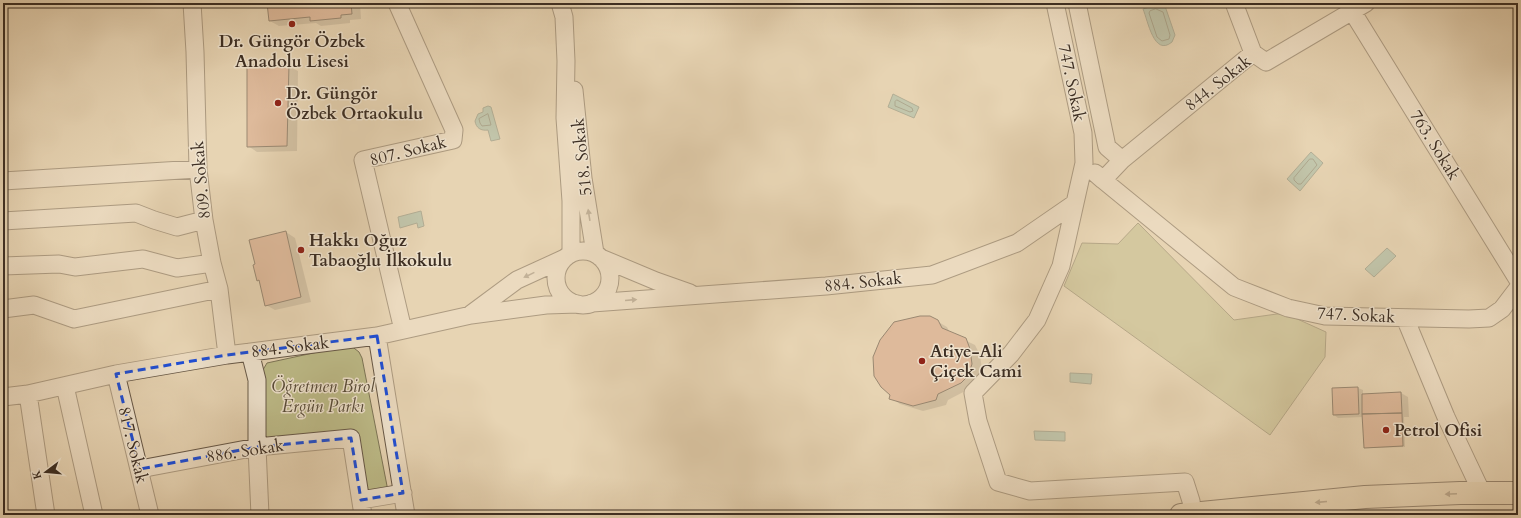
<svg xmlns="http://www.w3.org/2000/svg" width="1521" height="518" font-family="Cardo,serif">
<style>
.green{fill:#bdbb88;stroke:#7c7456}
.water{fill:#98b9a6;stroke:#738172}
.shadow{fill:#0003}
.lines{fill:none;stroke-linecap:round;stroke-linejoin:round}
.shore{stroke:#6a7464;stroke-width:1}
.building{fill:#d39b7e;stroke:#3c2e23}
.minor-casing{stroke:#675847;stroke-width:19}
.major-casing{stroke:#3c2e23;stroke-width:24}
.minor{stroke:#efe3ce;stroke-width:17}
.major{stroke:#e7d4b3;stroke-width:22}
.oneway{fill:#968878}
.oneway2{fill:#897964}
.marked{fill:none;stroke:#1d4ed8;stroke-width:3;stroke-dasharray:8 5;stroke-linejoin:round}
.poi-dot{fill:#8f2418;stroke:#efe3ce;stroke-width:1.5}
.labels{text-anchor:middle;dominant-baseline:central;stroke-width:3;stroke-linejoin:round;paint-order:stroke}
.poi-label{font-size:17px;font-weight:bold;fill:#3c2e23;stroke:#efe3ce;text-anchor:start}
.street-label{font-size:17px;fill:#3c2e23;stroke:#efe3ce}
.park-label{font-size:17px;font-style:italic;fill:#564a37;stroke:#efe3ce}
</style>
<rect width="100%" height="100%" fill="#e7d4b3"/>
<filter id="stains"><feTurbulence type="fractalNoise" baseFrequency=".005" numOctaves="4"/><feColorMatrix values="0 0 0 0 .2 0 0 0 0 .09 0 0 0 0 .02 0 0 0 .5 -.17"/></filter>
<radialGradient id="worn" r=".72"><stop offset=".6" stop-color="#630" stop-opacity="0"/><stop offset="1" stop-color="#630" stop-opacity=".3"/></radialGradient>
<path class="green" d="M1138 223 1234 320 1284 313 1326 332 1325 357 1270 435 1064 286 1082 243 1118 244Z
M350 345 359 352 362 358 389 496 366 499 358 443 257 447V380L267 363Z"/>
<path class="water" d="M1159 4 1160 7 1165 6 1175 35 1172 42C1154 57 1148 21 1143 9Z
M893 94 919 107 914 118 888 107Z
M488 106 491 107 500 139 491 141 488 130C481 131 476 128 475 121L478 114 483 112V108Z
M1311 152 1323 163 1300 191 1287 179Z
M421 211 424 226 418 228 417 223 400 228 398 217Z
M1387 248 1396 256 1374 277 1365 269Z
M1070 373 1092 374 1091 384 1070 382Z
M1034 431 1065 432V441L1035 440Z"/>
<path class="shadow" d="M268 3H360L361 19 350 20V23L321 26 316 23 279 26 270 21Z
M288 66 298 71 297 151 257 152 248 146Z
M286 232 295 238 311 302 275 310 266 305 260 282 258 280Z
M930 317 947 327 950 333 975 345 980 355 982 370 977 381 971 388 948 400 946 405 923 411 900 404 891 398Z
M1358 388 1363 390V395L1401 393 1408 397 1409 417H1404L1405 447 1367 448 1365 447 1363 417 1338 418 1334 415 1333 389Z"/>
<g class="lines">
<path class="shore" d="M1156 9 1163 12 1170 35 1169 39 1162 41 1157 37 1149 13 1150 11Z
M897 100 912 108 913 111 910 112 895 106V102Z
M488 114 491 125 482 126 480 123 479 119Z
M1310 159H1313L1317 165 1301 184H1298L1294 180V178Z"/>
</g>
<path class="building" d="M267 3H351L352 14 341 15V18L310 21V17L269 21Z
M247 65H289L287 146 247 147Z
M286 231 301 297 265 306 259 280 257 281 253 265 255 264 249 240Z
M920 316H930L938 320 942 328 966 338 970 349 972 364 968 376 961 383 938 394 936 400 913 406 889 399 890 395 881 387 874 376 873 357 880 340 894 322Z
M1358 387 1359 414 1333 415 1332 388Z
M1401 392 1402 413 1362 414V394Z
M1402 413 1403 446 1364 448 1362 414Z"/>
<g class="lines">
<defs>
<path id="minor" d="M192 3 195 52 198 169 204 220 212 263 219 289 227 355
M397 3 454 130 453 140 363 160 403 330
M560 3 564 17 566 61 565 118 571 201V253
M1077 3 1107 147 1122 160
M1234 3 1253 53
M1352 11 1518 280
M574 90 583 178 595 253
M1095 173 1103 180 1122 160 1253 53 1266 62 1366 3
M1103 180 1234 287 1288 308 1325 316 1469 319 1489 318 1502 309 1518 288
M3 181 198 169
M1075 203 1061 266 1037 320 1011 354 973 393 978 421 998 482 1030 491 1185 482 1191 501 1193 514
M3 221 136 213 154 220 177 227 204 220
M556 278a27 27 0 1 1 54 0a27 27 0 1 1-54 0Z
M601 258 656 281 690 293
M3 266 59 264 75 267 143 259 177 268 212 263
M592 303 826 286 932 275 1017 243 1075 203 1084 163 1083 133 1055 3
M3 309 34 305 74 319 219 289
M471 314 517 280 565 258
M1405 318 1446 417 1482 493
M377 336 406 515
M250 352 257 380V447L260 515
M116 374 150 515
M65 386 94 515
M28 394 46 515
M3 397 28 394 116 374 227 355 377 336 471 315 546 305 578 304
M140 469 257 447 351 438 363 515
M361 500 403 493"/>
<path id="major" d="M1181 515 1365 497 1460 493H1518"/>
</defs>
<use href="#minor" class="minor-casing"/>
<use href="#major" class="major-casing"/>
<use href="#minor" class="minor"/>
<use href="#major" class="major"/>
</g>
<defs><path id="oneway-solid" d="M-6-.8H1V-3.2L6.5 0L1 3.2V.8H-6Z"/></defs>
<g class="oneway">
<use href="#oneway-solid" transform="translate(589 215) rotate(-99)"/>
<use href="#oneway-solid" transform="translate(529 275) rotate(154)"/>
<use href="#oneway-solid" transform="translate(631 300) rotate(-5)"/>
</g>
<g class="oneway2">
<use href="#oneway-solid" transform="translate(1451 494) rotate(178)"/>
<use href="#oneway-solid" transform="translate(1321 502) rotate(175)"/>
</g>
<path d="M0 0H1521V518H0ZM377 336 403 493 361 500 351 438 257 447 140 469 116 374 227 355Z" fill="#e7d4b3" fill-opacity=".55" fill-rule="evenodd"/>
<path class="marked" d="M377 336 403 493 361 500 351 438 257 447 140 469 116 374 227 355Z"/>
<g class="poi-dot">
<circle cx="292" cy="24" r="4"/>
<circle cx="278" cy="103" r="4"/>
<circle cx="301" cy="250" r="4"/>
<circle cx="922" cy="361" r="4"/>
<circle cx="1386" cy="430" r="4"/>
</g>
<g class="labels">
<g class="poi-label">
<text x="292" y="41" text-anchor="middle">Dr. Güngör Özbek<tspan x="292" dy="20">Anadolu Lisesi</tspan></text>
<text x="286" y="93">Dr. Güngör<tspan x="286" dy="20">Özbek Ortaokulu</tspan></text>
<text x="309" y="240">Hakkı Oğuz<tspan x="309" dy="20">Tabaoğlu İlkokulu</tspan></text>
<text x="930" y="351">Atiye-Ali<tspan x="930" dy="20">Çiçek Cami</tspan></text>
<text x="1394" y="430">Petrol Ofisi</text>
</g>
<g class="street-label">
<text transform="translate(1072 83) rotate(78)">747. Sokak</text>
<text transform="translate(1218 83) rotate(-38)">844. Sokak</text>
<text transform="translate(1435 145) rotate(58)">763. Sokak</text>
<text transform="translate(408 151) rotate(-14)">807. Sokak</text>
<text transform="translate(582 157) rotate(-96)">518. Sokak</text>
<text transform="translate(201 180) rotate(-95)">809. Sokak</text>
<text transform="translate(863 282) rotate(-6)">884. Sokak</text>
<text transform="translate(1356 315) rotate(3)">747. Sokak</text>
<text transform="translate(290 347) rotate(-7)">884. Sokak</text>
<text transform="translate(133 445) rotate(76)">817. Sokak</text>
<text transform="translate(245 451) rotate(-9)">886. Sokak</text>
</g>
<g class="park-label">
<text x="323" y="386">Öğretmen Birol<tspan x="323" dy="20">Ergün Parkı</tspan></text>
</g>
</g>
<rect width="1521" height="518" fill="none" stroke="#e7d4b3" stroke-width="16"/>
<rect x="4" y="4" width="1513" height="510" fill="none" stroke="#3c2e23" stroke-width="2"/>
<rect x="8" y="8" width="1505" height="502" fill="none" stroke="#3c2e23"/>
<g transform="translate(46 472) rotate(254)" stroke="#efe3ce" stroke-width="3" paint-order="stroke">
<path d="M0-3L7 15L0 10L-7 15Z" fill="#3c2e23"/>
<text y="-6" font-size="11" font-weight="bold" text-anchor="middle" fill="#3c2e23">K</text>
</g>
<rect width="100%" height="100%" filter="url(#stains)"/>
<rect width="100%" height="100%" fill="url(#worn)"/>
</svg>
